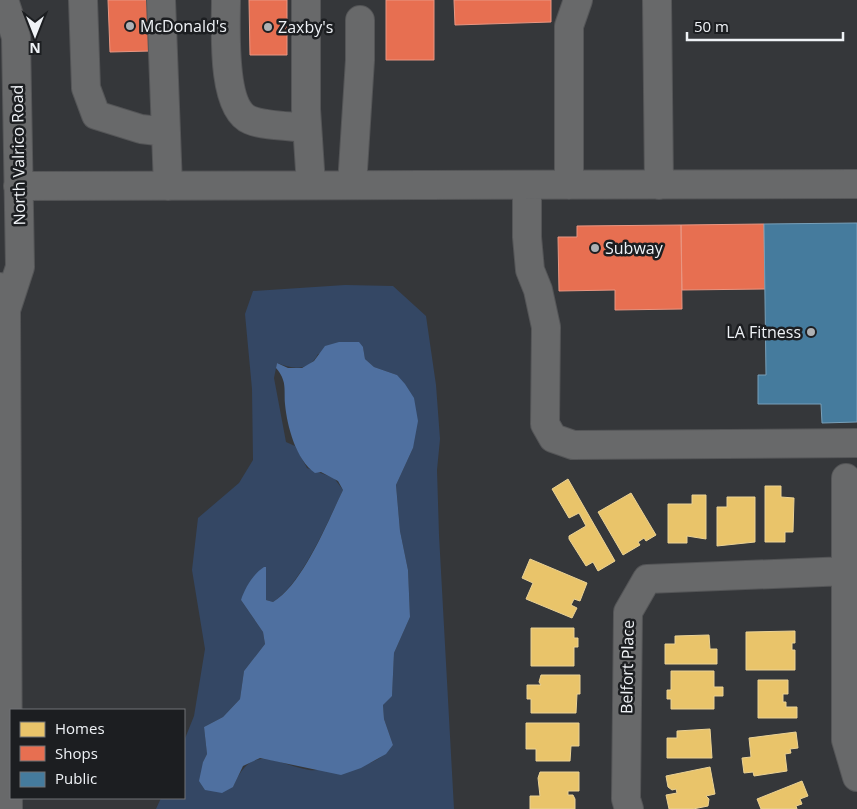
<svg xmlns="http://www.w3.org/2000/svg" width="857" height="809" font-family="'Open Sans',sans-serif">
<style>
.green{fill:#344764;fill-rule:evenodd}
.water{fill:#4f70a0}
.homes{fill:#e9c46a;stroke:#ebd294}
.shops{fill:#e76f51;stroke:#e99682}
.public{fill:#457b9d;stroke:#789fb8}
.lines{fill:none;stroke-linecap:round;stroke-linejoin:round}
.minor-casing{stroke:#545557;stroke-width:30}
.minor{stroke:#68696a;stroke-width:28}
.poi-dot{fill:#aeb1b4;stroke:#1c1e21;stroke-width:2}
.labels{text-anchor:middle;dominant-baseline:central;stroke-width:5;stroke-linejoin:round;paint-order:stroke}
.poi-label{font-size:16px;fill:#eff2f6;stroke:#1c1e21;text-anchor:start}
.street-label{font-size:16px;fill:#eff2f6;stroke:#1c1e21}
</style>
<rect width="100%" height="100%" fill="#35373a"/>
<path class="green" d="M345 285 393 286 426 316 436 385 440 439 437 470 439 535 454 809H156L161 798H184V741L194 716 205 649 192 570 198 518 239 483 253 460 252 389 245 314 253 291ZM363 347 365 359 374 367 397 375 413 448 396 485 400 531 408 570 410 617 394 653 392 695 383 705 384 719 393 745C377 766 356 768 332 769 324 769 316 771 309 770 273 763 252 742 233 787L203 762 207 754 204 727 223 717 240 699 244 671 265 644 263 632 241 600 266 568V600L273 602C302 584 328 521 343 490L334 478 307 468 295 446 286 442 274 378 277 363C292 369 309 372 318 354Z"/>
<path class="water" d="M339 342H359L363 347 365 359 374 367 397 375 405 384 414 398 418 421 413 448 396 485 400 531 408 570 410 617 394 653 392 696 383 705 384 719 393 745 386 754 361 768 341 775 260 758 243 766 233 787 222 793 205 790 199 781 203 762 207 754 204 727 223 717 240 699 244 671 265 644 263 632 241 600C245 588 253 574 264 567H266V600L273 602C303 584 328 521 343 490L338 481 321 472 315 473C296 460 287 426 285 404 284 388 287 381 276 368L277 363 288 368H302L314 361 325 346Z"/>
<path class="homes" d="M568 479 615 561 598 571 593 562 586 566 569 539V536L586 526 579 513 569 518 552 489Z
M765 486H781V497L794 498 793 532H785V542H765Z
M631 493 656 535 646 541 644 538 638 542 640 545 623 555 598 512Z
M692 495H706V539L687 536V543H668V504H692Z
M727 497H755V542L717 546V507H727Z
M530 559 587 583 580 601 574 599 571 605 577 608 572 618 526 599 533 583 522 578Z
M531 628H574V638H578V647H574V666H531Z
M795 631V643H792V650H795V670H746V632Z
M709 635 710 649H717V664H665V644H675V636Z
M671 671H714V687H723V696H714V709H671V699H667V690H671Z
M541 675H580V694H577L576 713H531V699H527V685H541L539 682Z
M758 680H788V694H783V702H786V707H797V718H758Z
M526 723H579V746H571L570 761H536V749H526Z
M710 729 712 758H667V738H677V731Z
M796 732 798 748 790 749 791 753 785 754 787 771 754 776 753 772 744 773 742 758 751 757 749 738Z
M710 767 715 794 706 796 709 799 708 806 693 809H669L666 795 677 793 676 789 672 790 668 787 666 776Z
M540 772H579V791H568V795H573L575 799V809H530V796H540L538 778Z
M802 781 808 796 800 799 802 804 796 806 797 809H761L757 799Z"/>
<path class="shops" d="M108 0H150L151 51 110 52Z
M249 0H287V55H250Z
M386 0H434V60H386Z
M454 0H551V22L455 25Z
M764 224 765 289 682 290 681 225Z
M681 225 682 309 615 310V290L559 291 558 237H577V226Z"/>
<path class="public" d="M857 223V422L822 423 821 404H758V375H766L764 224Z"/>
<g class="lines">
<defs>
<path id="minor" d="M4 0 16 37 20 267 6 310
M83 0 86 88 96 115 141 129 166 132
M161 0 168 186
M226 0C226 27 221 108 250 120 264 126 291 126 307 128
M306 0V109L311 185
M657 0 659 185
M352 185 360 60V20
M527 185V237L530 270 538 290 546 327 545 424 553 438 573 445 857 443
M569 185V26L578 0
M18 186 857 184
M0 287 6 310 8 809
M846 478V740L857 777
M629 809 626 799 628 612 647 579 847 571"/>
</defs>
<use href="#minor" class="minor-casing"/>
<use href="#minor" class="minor"/>
</g>
<g class="poi-dot">
<circle cx="130" cy="26" r="5"/>
<circle cx="268" cy="27" r="5"/>
<circle cx="595" cy="248" r="5"/>
<circle cx="811" cy="332" r="5"/>
</g>
<g class="labels">
<g class="poi-label">
<text x="140" y="26">McDonald's</text>
<text x="278" y="27">Zaxby's</text>
<text x="605" y="248">Subway</text>
<text x="801" y="332" text-anchor="end">LA Fitness</text>
</g>
<g class="street-label">
<text transform="translate(18 155) rotate(-91)">North Valrico Road</text>
<text transform="translate(627 667) rotate(-89)">Belfort Place</text>
</g>
</g>
<rect x="10" y="709" width="175" height="90" fill="#1c1e21" stroke="#707376"/>
<rect x="20" y="722" width="25" height="15" fill="#e9c46a" stroke="#707376"/>
<text x="55" y="734" font-size="15" fill="#eff2f6">Homes</text>
<rect x="20" y="746" width="25" height="15" fill="#e76f51" stroke="#707376"/>
<text x="55" y="759" font-size="15" fill="#eff2f6">Shops</text>
<rect x="20" y="772" width="25" height="15" fill="#457b9d" stroke="#707376"/>
<text x="55" y="784" font-size="15" fill="#eff2f6">Public</text>
<g transform="translate(35 35) rotate(180)" stroke="#1c1e21" stroke-width="4" paint-order="stroke">
<path d="M0-4L9 19L0 12L-9 19Z" fill="#eff2f6"/>
<text y="-8" font-size="14" font-weight="bold" text-anchor="middle" fill="#eff2f6">N</text>
</g>
<path d="M687 32v8h156v-8" fill="none" stroke="#eff2f6" stroke-width="2.5"/>
<text x="694" y="32" font-size="15" fill="#eff2f6" stroke="#1c1e21" stroke-width="4" paint-order="stroke">50 m</text>
</svg>
